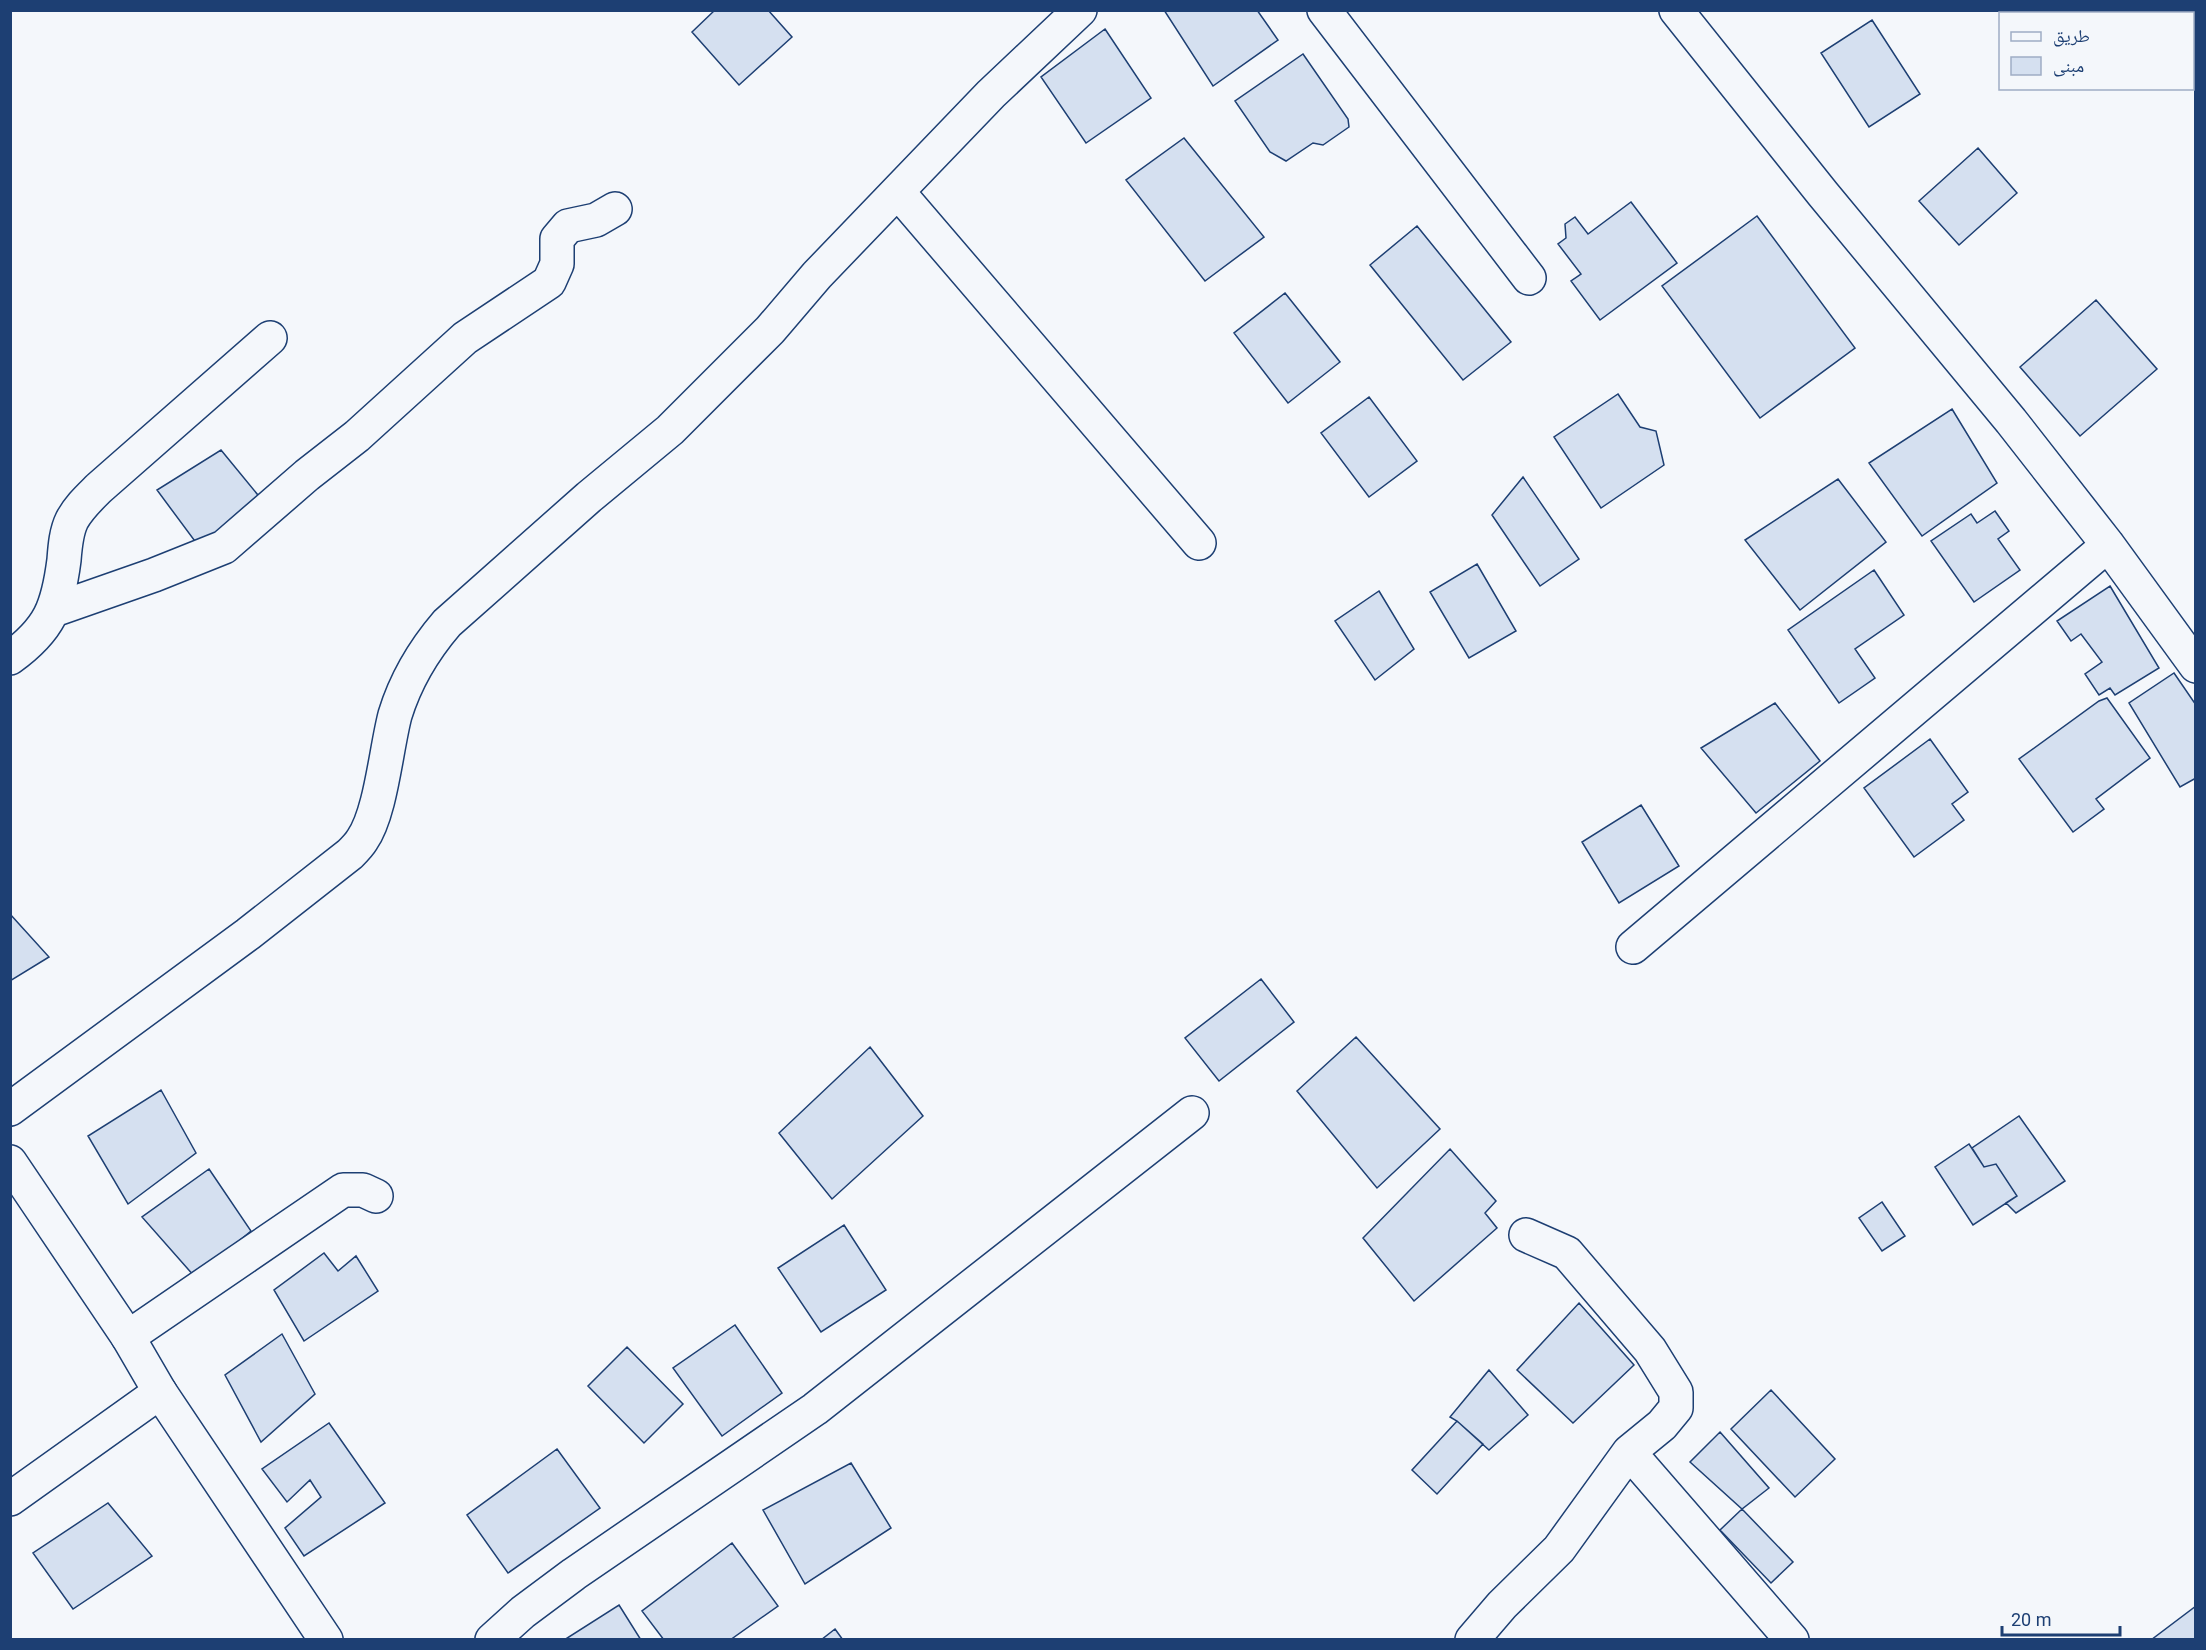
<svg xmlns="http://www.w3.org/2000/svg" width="2206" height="1650" font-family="Roboto,'Noto Naskh Arabic',sans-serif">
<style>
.building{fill:#d5e0f0;stroke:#1d3f73;stroke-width:1.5}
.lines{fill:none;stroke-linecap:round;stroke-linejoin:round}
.street-casing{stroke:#1d3f73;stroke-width:36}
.secondary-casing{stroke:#1d3f73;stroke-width:36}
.street{stroke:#f4f7fb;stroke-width:33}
.secondary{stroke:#f4f7fb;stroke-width:33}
</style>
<rect width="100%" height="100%" fill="#f4f7fb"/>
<path class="building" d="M715 10H768L792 37 739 85 692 32Z
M1164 10H1257L1278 40 1213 86Z
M1872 20 1920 94 1869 127 1821 53Z
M1105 29 1151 98 1086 143 1041 77Z
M1303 54 1348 119 1349 127 1323 145 1313 143 1286 161 1270 152 1235 101Z
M1184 138 1264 237 1205 281 1126 180Z
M1978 148 2017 193 1959 245 1919 201Z
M1631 202 1677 263 1600 320 1571 281 1581 274 1558 244 1566 238 1565 224 1575 217 1588 234Z
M1757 216 1855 348 1760 418 1662 286Z
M1417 226 1511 342 1463 380 1370 265Z
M1285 293 1340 362 1288 403 1234 333Z
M2096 300 2157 369 2080 436 2020 367Z
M1618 394 1640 427 1656 431 1664 465 1601 508 1554 437Z
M1369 397 1417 461 1369 497 1321 433Z
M1952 409 1997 483 1922 536 1869 463Z
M221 450 262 500 200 548 157 490Z
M1523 477 1579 559 1540 586 1492 515Z
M1838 479 1886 542 1800 610 1745 540Z
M1995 511 2009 531 1998 539 2020 570 1974 602 1931 541 1971 514 1977 523Z
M1477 564 1516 631 1469 658 1430 592Z
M1874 570 1904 615 1855 649 1875 678 1839 703 1788 630Z
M2110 586 2159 668 2115 695 2110 688 2099 695 2085 674 2102 662 2081 634 2071 641 2057 621Z
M1379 591 1414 649 1375 680 1335 621Z
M2174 673 2196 705V778L2180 787 2129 703Z
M2107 698 2150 758 2096 799 2104 809 2073 832 2019 759 2099 701Z
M1775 703 1820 761 1756 813 1701 748Z
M1930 739 1968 792 1952 804 1964 820 1914 857 1864 788Z
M1641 805 1679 866 1619 903 1582 842Z
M10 914 49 957 10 981Z
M1261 979 1294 1022 1219 1081 1185 1038Z
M1356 1037 1440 1129 1377 1188 1297 1091Z
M870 1047 923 1116 832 1199 779 1133Z
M161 1090 196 1153 128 1204 88 1136Z
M2019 1116 2065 1181 2016 1213 2006 1203 2017 1196 1996 1164 1984 1167 1972 1148Z
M1969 1144 1984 1167 1996 1164 2017 1196 1973 1225 1935 1167Z
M1450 1149 1496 1201 1485 1213 1497 1228 1414 1301 1363 1238Z
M209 1169 251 1231 195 1277 142 1217Z
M1882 1202 1905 1236 1882 1251 1859 1218Z
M844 1225 886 1290 821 1332 778 1268Z
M324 1253 338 1271 356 1256 378 1291 304 1341 274 1290Z
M1579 1303 1634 1365 1573 1423 1517 1370Z
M735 1325 782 1393 722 1436 673 1368Z
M282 1334 315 1394 261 1442 225 1375Z
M627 1347 683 1404 644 1443 588 1386Z
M1489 1370 1528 1415 1489 1450 1457 1421 1450 1417Z
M1771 1390 1835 1459 1795 1497 1731 1429Z
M1457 1421 1483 1444 1437 1494 1412 1470Z
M329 1423 385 1503 304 1556 285 1528 321 1497 310 1480 287 1502 262 1469Z
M1720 1432 1769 1488 1742 1509 1690 1462Z
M557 1449 600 1508 508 1573 467 1515Z
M851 1463 891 1528 805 1584 763 1510Z
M108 1503 152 1556 73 1609 33 1553Z
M1742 1509 1793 1562 1771 1583 1720 1530Z
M732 1543 778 1606 730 1640H664L642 1611Z
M619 1605 641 1640H564Z
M2196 1606V1640H2151Z
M835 1629 843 1640H821Z"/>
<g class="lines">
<defs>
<path id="street" d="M1324 10 1529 278
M1676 10 1823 194 2011 421 2108 545 2196 666
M898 192 1199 543
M54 610 154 575 224 547 307 475 357 436 465 338 549 282 557 264V239L568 226 596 220 615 209
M10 658C50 629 58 607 64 560 65 547 66 532 72 520 79 507 89 498 99 488L270 338
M1633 947 2108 545
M10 1109 248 934 350 854C354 850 359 845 362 840 381 813 386 749 395 715 406 679 423 651 447 623L589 497 670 430 770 330 817 275 991 94 1080 10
M1526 1235 1567 1253 1650 1350 1676 1392V1408L1662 1425 1629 1452 1792 1640
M128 1337 343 1190H363L376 1196
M10 1499 160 1392
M492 1640 523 1612 574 1574 815 1409 1192 1113
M1472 1640 1502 1605 1559 1549 1629 1452"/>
<path id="secondary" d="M10 1162 128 1337 160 1392 326 1640"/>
</defs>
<use href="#street" class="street-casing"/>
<use href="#secondary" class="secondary-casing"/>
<use href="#street" class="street"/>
<use href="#secondary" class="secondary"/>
</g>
<rect width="2206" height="1650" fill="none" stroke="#1d3f73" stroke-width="24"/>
<rect x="1999" y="12" width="195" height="78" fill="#f4f7fb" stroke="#9eadc5" stroke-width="1.5"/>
<rect x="2011" y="32" width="30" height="9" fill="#f4f7fb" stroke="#9eadc5" stroke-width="1.5"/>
<text x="2053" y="42" font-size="18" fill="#1d3f73">طريق</text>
<rect x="2011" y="57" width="30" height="18" fill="#d5e0f0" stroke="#9eadc5" stroke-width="1.5"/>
<text x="2053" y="72" font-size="18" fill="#1d3f73">مبنى</text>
<path d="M2002 1626v9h118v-9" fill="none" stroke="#1d3f73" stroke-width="3"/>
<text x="2011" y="1626" font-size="18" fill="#1d3f73" stroke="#f4f7fb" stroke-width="4.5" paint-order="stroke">20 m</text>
</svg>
